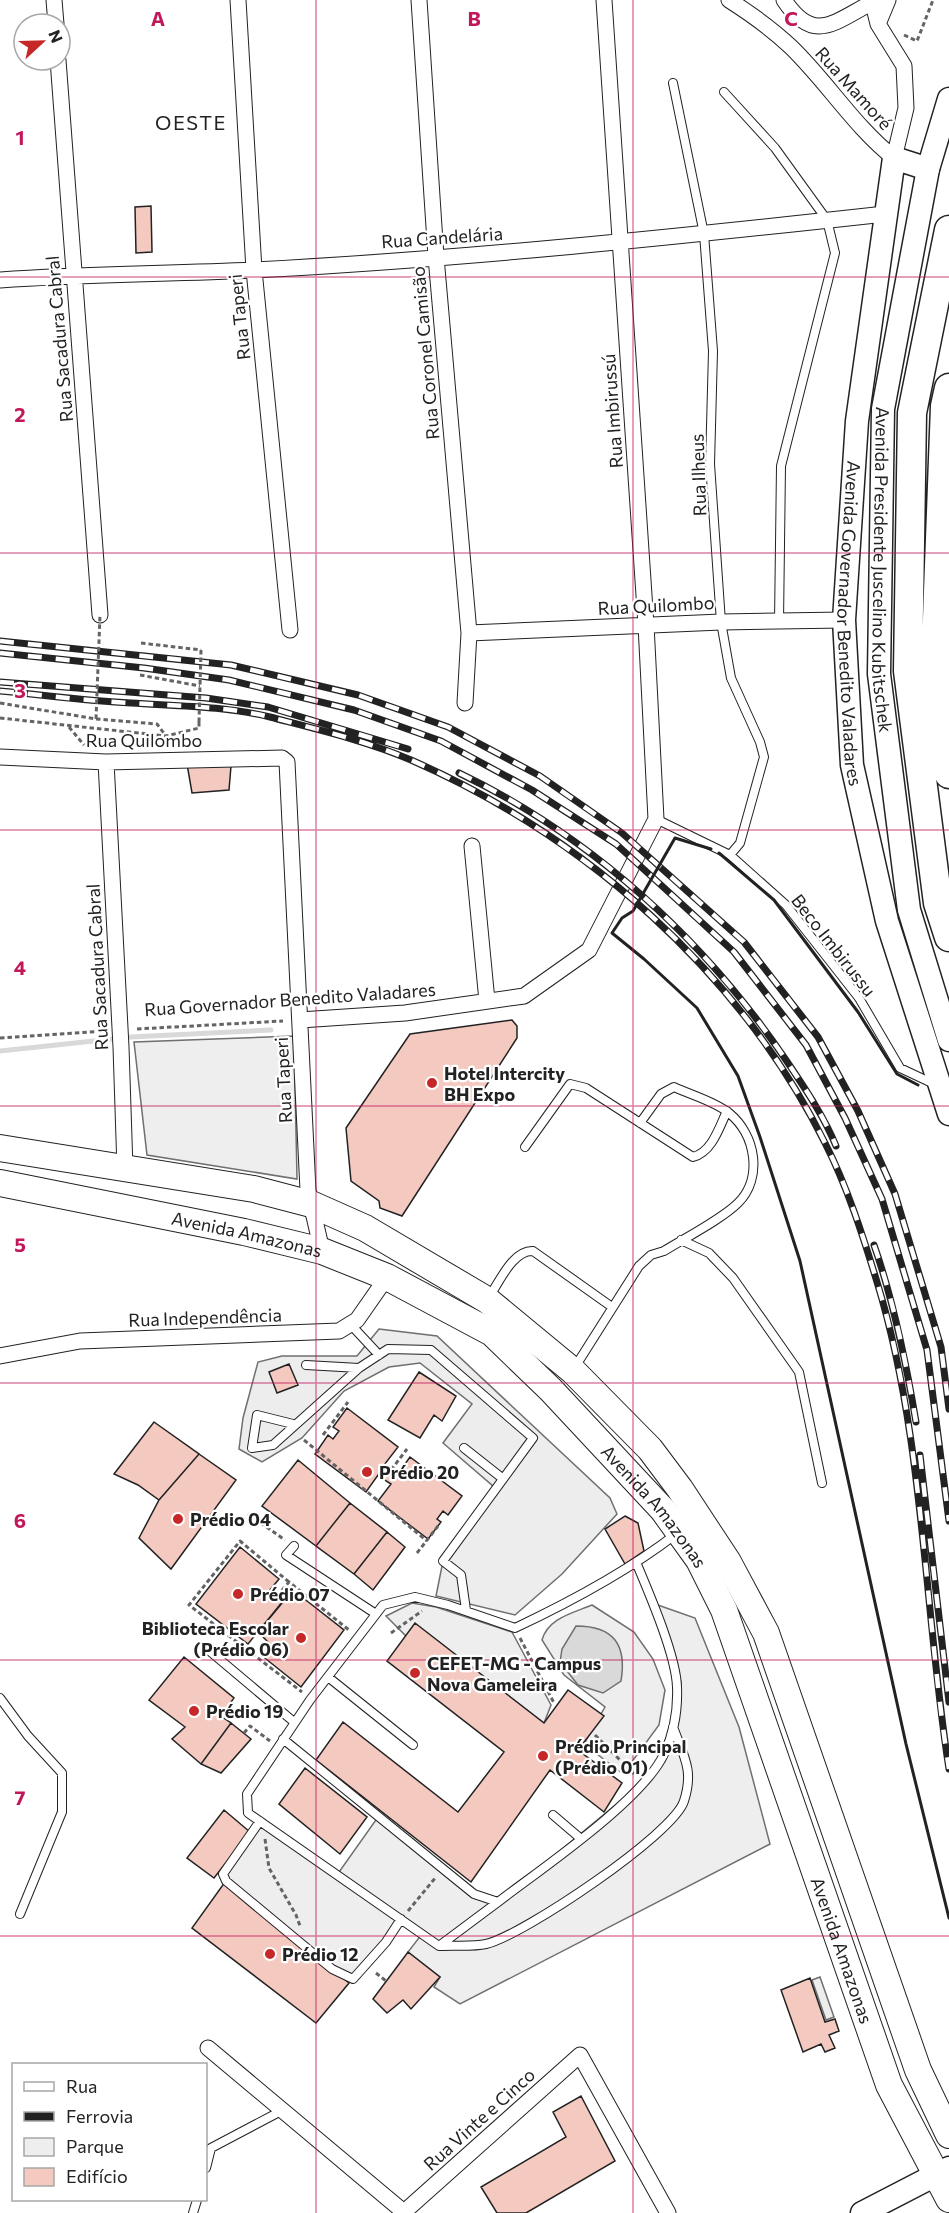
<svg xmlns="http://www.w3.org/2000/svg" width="949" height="2213" font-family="Commissioner,sans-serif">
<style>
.green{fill:#eee;stroke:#6f6f6f;stroke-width:1.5}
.parking{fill:#ededed;stroke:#6f6f6f;stroke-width:1.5}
.water{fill:#d9d9d9;stroke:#6f6f6f;stroke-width:1.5}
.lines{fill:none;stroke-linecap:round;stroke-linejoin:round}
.stream{stroke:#d9d9d9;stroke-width:5}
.building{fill:#f3c9c0;stroke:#222;stroke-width:1.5}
.lane-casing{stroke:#222;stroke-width:10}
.street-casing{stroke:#222;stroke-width:17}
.secondary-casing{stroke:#222;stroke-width:25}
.primary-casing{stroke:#222;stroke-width:28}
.highway-casing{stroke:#222;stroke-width:31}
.path{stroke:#646464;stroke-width:3;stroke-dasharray:4.5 3;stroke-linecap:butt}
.lane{stroke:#fff;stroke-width:8}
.street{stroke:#fff;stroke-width:15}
.secondary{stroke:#fff;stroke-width:22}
.primary{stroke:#fff;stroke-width:26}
.highway{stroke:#fff;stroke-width:28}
.rail-casing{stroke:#222;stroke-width:7}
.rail{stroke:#fff;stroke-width:4.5;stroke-dasharray:14;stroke-linecap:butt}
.path-bridge{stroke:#646464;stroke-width:3;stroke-dasharray:4.5 3;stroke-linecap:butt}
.wall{stroke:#222;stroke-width:3}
.grid{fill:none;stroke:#c2185b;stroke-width:1.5;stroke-opacity:0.55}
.poi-dot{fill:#c62828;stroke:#fff;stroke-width:2}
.labels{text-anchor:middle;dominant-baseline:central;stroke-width:4.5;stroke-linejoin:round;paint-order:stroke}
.street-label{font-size:18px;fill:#222;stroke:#fff}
.poi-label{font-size:18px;font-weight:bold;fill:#222;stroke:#fff;text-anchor:start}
.neighbourhood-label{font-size:20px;letter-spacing:1.5px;fill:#222;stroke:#fff}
.grid-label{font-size:20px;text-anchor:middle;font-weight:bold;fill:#c2185b;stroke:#fff;stroke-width:4.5;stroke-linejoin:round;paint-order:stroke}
</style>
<rect width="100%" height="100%" fill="#fff"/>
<path class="green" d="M294 1036 297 1179 147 1155 134 1042Z
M412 1603 436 1607 512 1632 551 1705 544 1723 415 1624 406 1636 386 1616Z
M655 1604 695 1618 739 1727 770 1844 460 2004 434 1987 440 1977 408 1952 422 1934 401 1918 353 1978 332 1969 223 1874 260 1821 337 1875 378 1817 473 1894 497 1903 643 1782 665 1761 678 1720 681 1682Z
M592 1605 634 1632 653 1659 665 1690 659 1725 623 1774 584 1744 605 1707 564 1675 542 1640C548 1618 573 1613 592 1605Z"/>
<path class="parking" d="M379 1329 437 1336 610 1498 617 1514 562 1574 515 1615 436 1596 443 1561 494 1487 443 1443 472 1404 420 1363 389 1367 344 1391 302 1438 262 1462 239 1449 243 1418 258 1362 282 1356H357Z
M820 1977 834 2017 826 2020 812 1980Z"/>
<path class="water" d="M576 1626C614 1626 627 1645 621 1681L603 1693 578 1685 560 1662 562 1649Z"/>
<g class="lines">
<path class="stream" d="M0 1051 131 1037 271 1030"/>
</g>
<path class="building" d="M151 206 152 252 136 253 135 207Z
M187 764 231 766 229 790 192 793Z
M512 1020 517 1026V1038L402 1216 380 1208 379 1201 351 1181 346 1128 410 1034Z
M289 1364 298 1385 277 1393 269 1372Z
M419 1372 456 1396 442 1421 434 1415 420 1438 388 1420Z
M347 1408 398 1447 384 1465 397 1475 410 1457 462 1496 448 1515 443 1511 437 1519 441 1522 428 1539 378 1501 391 1484 383 1479 378 1475 366 1492 315 1454 328 1435 333 1439 339 1431 333 1427Z
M154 1422 199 1454 159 1500 138 1485 114 1474Z
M199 1454 236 1480 171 1569 139 1538 159 1500Z
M298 1460 350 1503 316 1546 262 1506Z
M350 1503 387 1532 354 1574 316 1546Z
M625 1516 638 1523 644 1551 625 1564 605 1529Z
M387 1532 405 1547 373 1590 354 1574Z
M240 1547 279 1579 269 1591 283 1601 248 1644 196 1604Z
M293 1590 344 1630 301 1687 261 1655 270 1644 258 1632Z
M415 1623 544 1723 568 1690 604 1716 578 1750 622 1783 604 1812 550 1770 471 1882 316 1760 343 1722 458 1812 504 1752 387 1661Z
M184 1657 234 1698 221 1716 231 1723 201 1764 172 1739 185 1727 149 1700Z
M231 1723 251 1739 221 1773 201 1764Z
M305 1768 367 1817 340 1854 279 1804Z
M224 1810 250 1832 214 1878 187 1858Z
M225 1882 349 1983 316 2023 192 1928Z
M408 1952 440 1977 411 2009 403 2000 387 2013 373 1999Z
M810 1978 825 2022 835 2019 839 2031 829 2035 835 2048 825 2052 821 2044 803 2052 781 1990Z
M581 2096 615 2161 526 2213H497L481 2187 566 2137 553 2112Z"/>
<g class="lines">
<defs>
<path id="lane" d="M673 83 704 234 713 351 710 464 721 622 731 678 760 742 764 757 740 843 730 855
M724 92 775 148 827 220 835 253 781 466 779 622
M656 819 730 855 786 905 859 998 900 1068 934 1084
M525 1147 570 1084 586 1088 693 1157C712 1152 719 1128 727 1111
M681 1240 709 1253 733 1278 799 1372 822 1483
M489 1297C500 1281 513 1250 533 1251L612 1307
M352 1326 379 1355
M306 1365 359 1368 388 1349 431 1350 533 1438 443 1561 461 1575 466 1610
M575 1367 639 1266 651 1255 664 1251C685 1238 722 1219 738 1203 763 1178 756 1135 729 1113 714 1101 691 1095 674 1087L661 1094 640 1123
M293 1424 257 1415 252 1448 273 1445 359 1368
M464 1448 502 1478
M294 1546 286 1555 376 1614
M206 1648 294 1722
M328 1677 413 1745
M0 1698 28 1736 62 1773V1812L20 1914
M283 1739 474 1894 498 1902C541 1869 643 1800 664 1754 674 1733 678 1711 677 1687 676 1655 649 1593 636 1562
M553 1815 580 1838
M260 1821 223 1874 226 1881 332 1969 353 1979 386 1942 401 1919
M498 1902 439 1946 248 1813 247 1794 310 1700 383 1605 415 1597 448 1605 515 1628C570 1602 627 1572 676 1534
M440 1946C455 1945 472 1947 486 1944 522 1936 674 1834 684 1801 694 1770 684 1757 673 1727
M206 2168 211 2148 283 2110
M193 2213 197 2200"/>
<path id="street" d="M54 0 56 24
M238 0 254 270 290 630
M419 0 436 257 469 633 465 703
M729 0C751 14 772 29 791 47 828 83 854 126 894 158L906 108 904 66 878 24 872 0
M784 0C814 45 834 22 873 2
M878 24 888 0
M58 60 100 615
M0 280C84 274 169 274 254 270 465 259 675 237 885 214
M469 633 721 622 844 620
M0 757 106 762 282 758 287 762 308 1190 322 1251
M106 762 121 1047 125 1169
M472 846 487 1001
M300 1020 405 1013 524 996 589 950 656 819 646 625 604 0
M0 1356 80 1341 339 1331 357 1320 387 1277
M208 2048 405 2213
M404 2212 580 2055 668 2213"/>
<g id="secondary">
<path id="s1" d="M949 99 928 169 883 409 879 674 909 910 949 1040"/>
<path id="s2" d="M928 169 894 158 857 421 844 620 852 765 887 921 949 1114"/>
<path d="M862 2213 949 2168"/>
</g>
<g id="primary">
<path d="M0 1148 254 1189 311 1204 365 1228 487 1300 573 1371 650 1449 680 1489 728 1562 766 1633 918 2070 949 2135"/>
<path id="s3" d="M0 1183 244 1232 322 1251 387 1277 492 1333 551 1390 663 1510 699 1560 724 1610 889 2085 949 2199"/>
</g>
<path id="highway" d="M949 230 912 413 908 671 938 903 949 937
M949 388 945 406 935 672 949 774"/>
</defs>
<use href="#lane" class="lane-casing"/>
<use href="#street" class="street-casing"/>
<use href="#secondary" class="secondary-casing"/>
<use href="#primary" class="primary-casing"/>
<use href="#highway" class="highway-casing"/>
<path class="path" d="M904 35 917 41 933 0
M141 643 201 650
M140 675 200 686
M0 718 166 736 199 728V722
M96 719 157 724 166 736
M69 727 84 745
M137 1029 283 1021
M0 1038 106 1031
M323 1435 348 1402
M304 1440 427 1541
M391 1470 407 1449
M248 1514 285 1540
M417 1553 438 1526
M289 1582 240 1541 189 1605 302 1692
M277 1596 289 1582 349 1630
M391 1633 422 1611
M520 1638 554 1703
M244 1733 250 1726 270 1741
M595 1735 634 1774
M265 1839 269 1868 296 1915 300 1926
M408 1911 436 1877
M376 1973 386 1981"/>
<use href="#lane" class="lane"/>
<use href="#street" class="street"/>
<use href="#secondary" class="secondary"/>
<use href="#primary" class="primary"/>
<use href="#highway" class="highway"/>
<defs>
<path id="rail" d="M0 641 231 665 358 695 448 727 540 776 622 833 744 942 818 1037 858 1111 895 1194 941 1347 949 1409
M0 653 144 668 229 680 354 710 441 741 532 790 616 844 661 885 734 952 806 1045 845 1118 882 1199 927 1350 949 1521
M0 682 206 698 268 707 408 749
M0 691C44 695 87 701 131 703 177 706 225 706 270 717 316 729 367 741 411 760 585 836 740 972 825 1143 847 1186 863 1236 877 1282 924 1435 924 1610 949 1769
M459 773C591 836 704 939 786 1060 804 1087 824 1116 836 1146
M874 1245C894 1302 906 1362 916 1422
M920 1455 949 1702"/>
</defs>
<use href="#rail" class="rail-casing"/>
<use href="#rail" class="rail"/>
<path class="path-bridge" d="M0 703 96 719 100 615
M199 722 201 650"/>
<path class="wall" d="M711 849 675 838 633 911 622 918 612 933 644 959 697 1008 738 1076 760 1137 800 1261 906 1744 949 1918
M719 853 774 900 858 1012 897 1074 918 1085"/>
</g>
<path class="grid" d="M316 0V2213M633 0V2213M0 277H949M0 553H949M0 830H949M0 1106H949M0 1383H949M0 1660H949M0 1936H949"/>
<g class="poi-dot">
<circle cx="432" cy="1083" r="6"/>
<circle cx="367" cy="1472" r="6"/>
<circle cx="178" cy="1519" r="6"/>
<circle cx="238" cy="1594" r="6"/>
<circle cx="301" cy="1638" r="6"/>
<circle cx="415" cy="1673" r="6"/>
<circle cx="194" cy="1711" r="6"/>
<circle cx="543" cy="1756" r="6"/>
<circle cx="270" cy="1954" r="6"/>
</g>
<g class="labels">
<g class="street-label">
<text transform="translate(854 88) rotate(48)">Rua Mamoré</text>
<text transform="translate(442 237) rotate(-4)">Rua Candelária</text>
<text transform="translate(239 317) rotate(-96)">Rua Taperi</text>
<text transform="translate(59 339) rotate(-95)">Rua Sacadura Cabral</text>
<text transform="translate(425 353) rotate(-95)">Rua Coronel Camisão</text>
<text transform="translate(612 411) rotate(-94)">Rua Imbirussú</text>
<text transform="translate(698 475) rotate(-92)">Rua Ilheus</text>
<text stroke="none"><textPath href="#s1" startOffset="478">Avenida Presidente Juscelino Kubitschek</textPath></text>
<text transform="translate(656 605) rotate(-3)">Rua Quilombo</text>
<text stroke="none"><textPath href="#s2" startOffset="504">Avenida Governador Benedito Valadares</textPath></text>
<text x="144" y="740">Rua Quilombo</text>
<text transform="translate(834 945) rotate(52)">Beco Imbirussu</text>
<text transform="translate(97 967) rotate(-93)">Rua Sacadura Cabral</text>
<text transform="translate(290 999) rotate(-4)">Rua Governador Benedito Valadares</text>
<text transform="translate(283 1080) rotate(-93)">Rua Taperi</text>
<text stroke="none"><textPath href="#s3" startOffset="252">Avenida Amazonas</textPath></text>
<text transform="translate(205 1317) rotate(-2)">Rua Independência</text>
<text stroke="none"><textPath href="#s3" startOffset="756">Avenida Amazonas</textPath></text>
<text stroke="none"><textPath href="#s3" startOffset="1242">Avenida Amazonas</textPath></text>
<text transform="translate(479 2119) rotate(-42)">Rua Vinte e Cinco</text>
</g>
<g class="poi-label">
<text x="444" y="1073">Hotel Intercity<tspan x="444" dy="21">BH Expo</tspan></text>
<text x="379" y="1472">Prédio 20</text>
<text x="190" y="1519">Prédio 04</text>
<text x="250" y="1594">Prédio 07</text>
<text x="289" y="1628" text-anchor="end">Biblioteca Escolar<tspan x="289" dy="21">(Prédio 06)</tspan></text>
<text x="427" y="1663">CEFET-MG - Campus<tspan x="427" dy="21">Nova Gameleira</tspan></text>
<text x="206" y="1711">Prédio 19</text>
<text x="555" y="1746">Prédio Principal<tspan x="555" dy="21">(Prédio 01)</tspan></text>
<text x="282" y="1954">Prédio 12</text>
</g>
<g class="neighbourhood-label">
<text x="191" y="122">OESTE</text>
</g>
</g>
<g class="grid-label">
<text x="158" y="26">A</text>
<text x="474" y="26">B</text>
<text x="791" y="26">C</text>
<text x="20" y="145">1</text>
<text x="20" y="422">2</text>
<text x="20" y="698">3</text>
<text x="20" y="975">4</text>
<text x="20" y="1252">5</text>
<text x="20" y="1528">6</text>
<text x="20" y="1805">7</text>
</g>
<rect x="12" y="2063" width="195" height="138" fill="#ffffff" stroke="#a7a7a7" stroke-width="1.5"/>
<rect x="24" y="2082" width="30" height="9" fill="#ffffff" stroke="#a7a7a7" stroke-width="1.5"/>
<text x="66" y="2093" font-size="18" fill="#222222">Rua</text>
<rect x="24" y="2112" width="30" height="9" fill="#222222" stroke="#a7a7a7" stroke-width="1.5"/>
<text x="66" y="2123" font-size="18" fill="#222222">Ferrovia</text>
<rect x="24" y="2138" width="30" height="18" fill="#eeeeee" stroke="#a7a7a7" stroke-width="1.5"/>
<text x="66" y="2153" font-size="18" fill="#222222">Parque</text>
<rect x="24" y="2168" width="30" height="18" fill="#f3c9c0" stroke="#a7a7a7" stroke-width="1.5"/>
<text x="66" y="2183" font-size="18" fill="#222222">Edifício</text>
<g transform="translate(42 42) rotate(68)"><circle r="28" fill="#ffffff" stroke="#a7a7a7" stroke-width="1.5"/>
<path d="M0-4.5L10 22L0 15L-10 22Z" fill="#c62828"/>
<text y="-9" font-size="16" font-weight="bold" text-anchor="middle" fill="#222222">N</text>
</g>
</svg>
